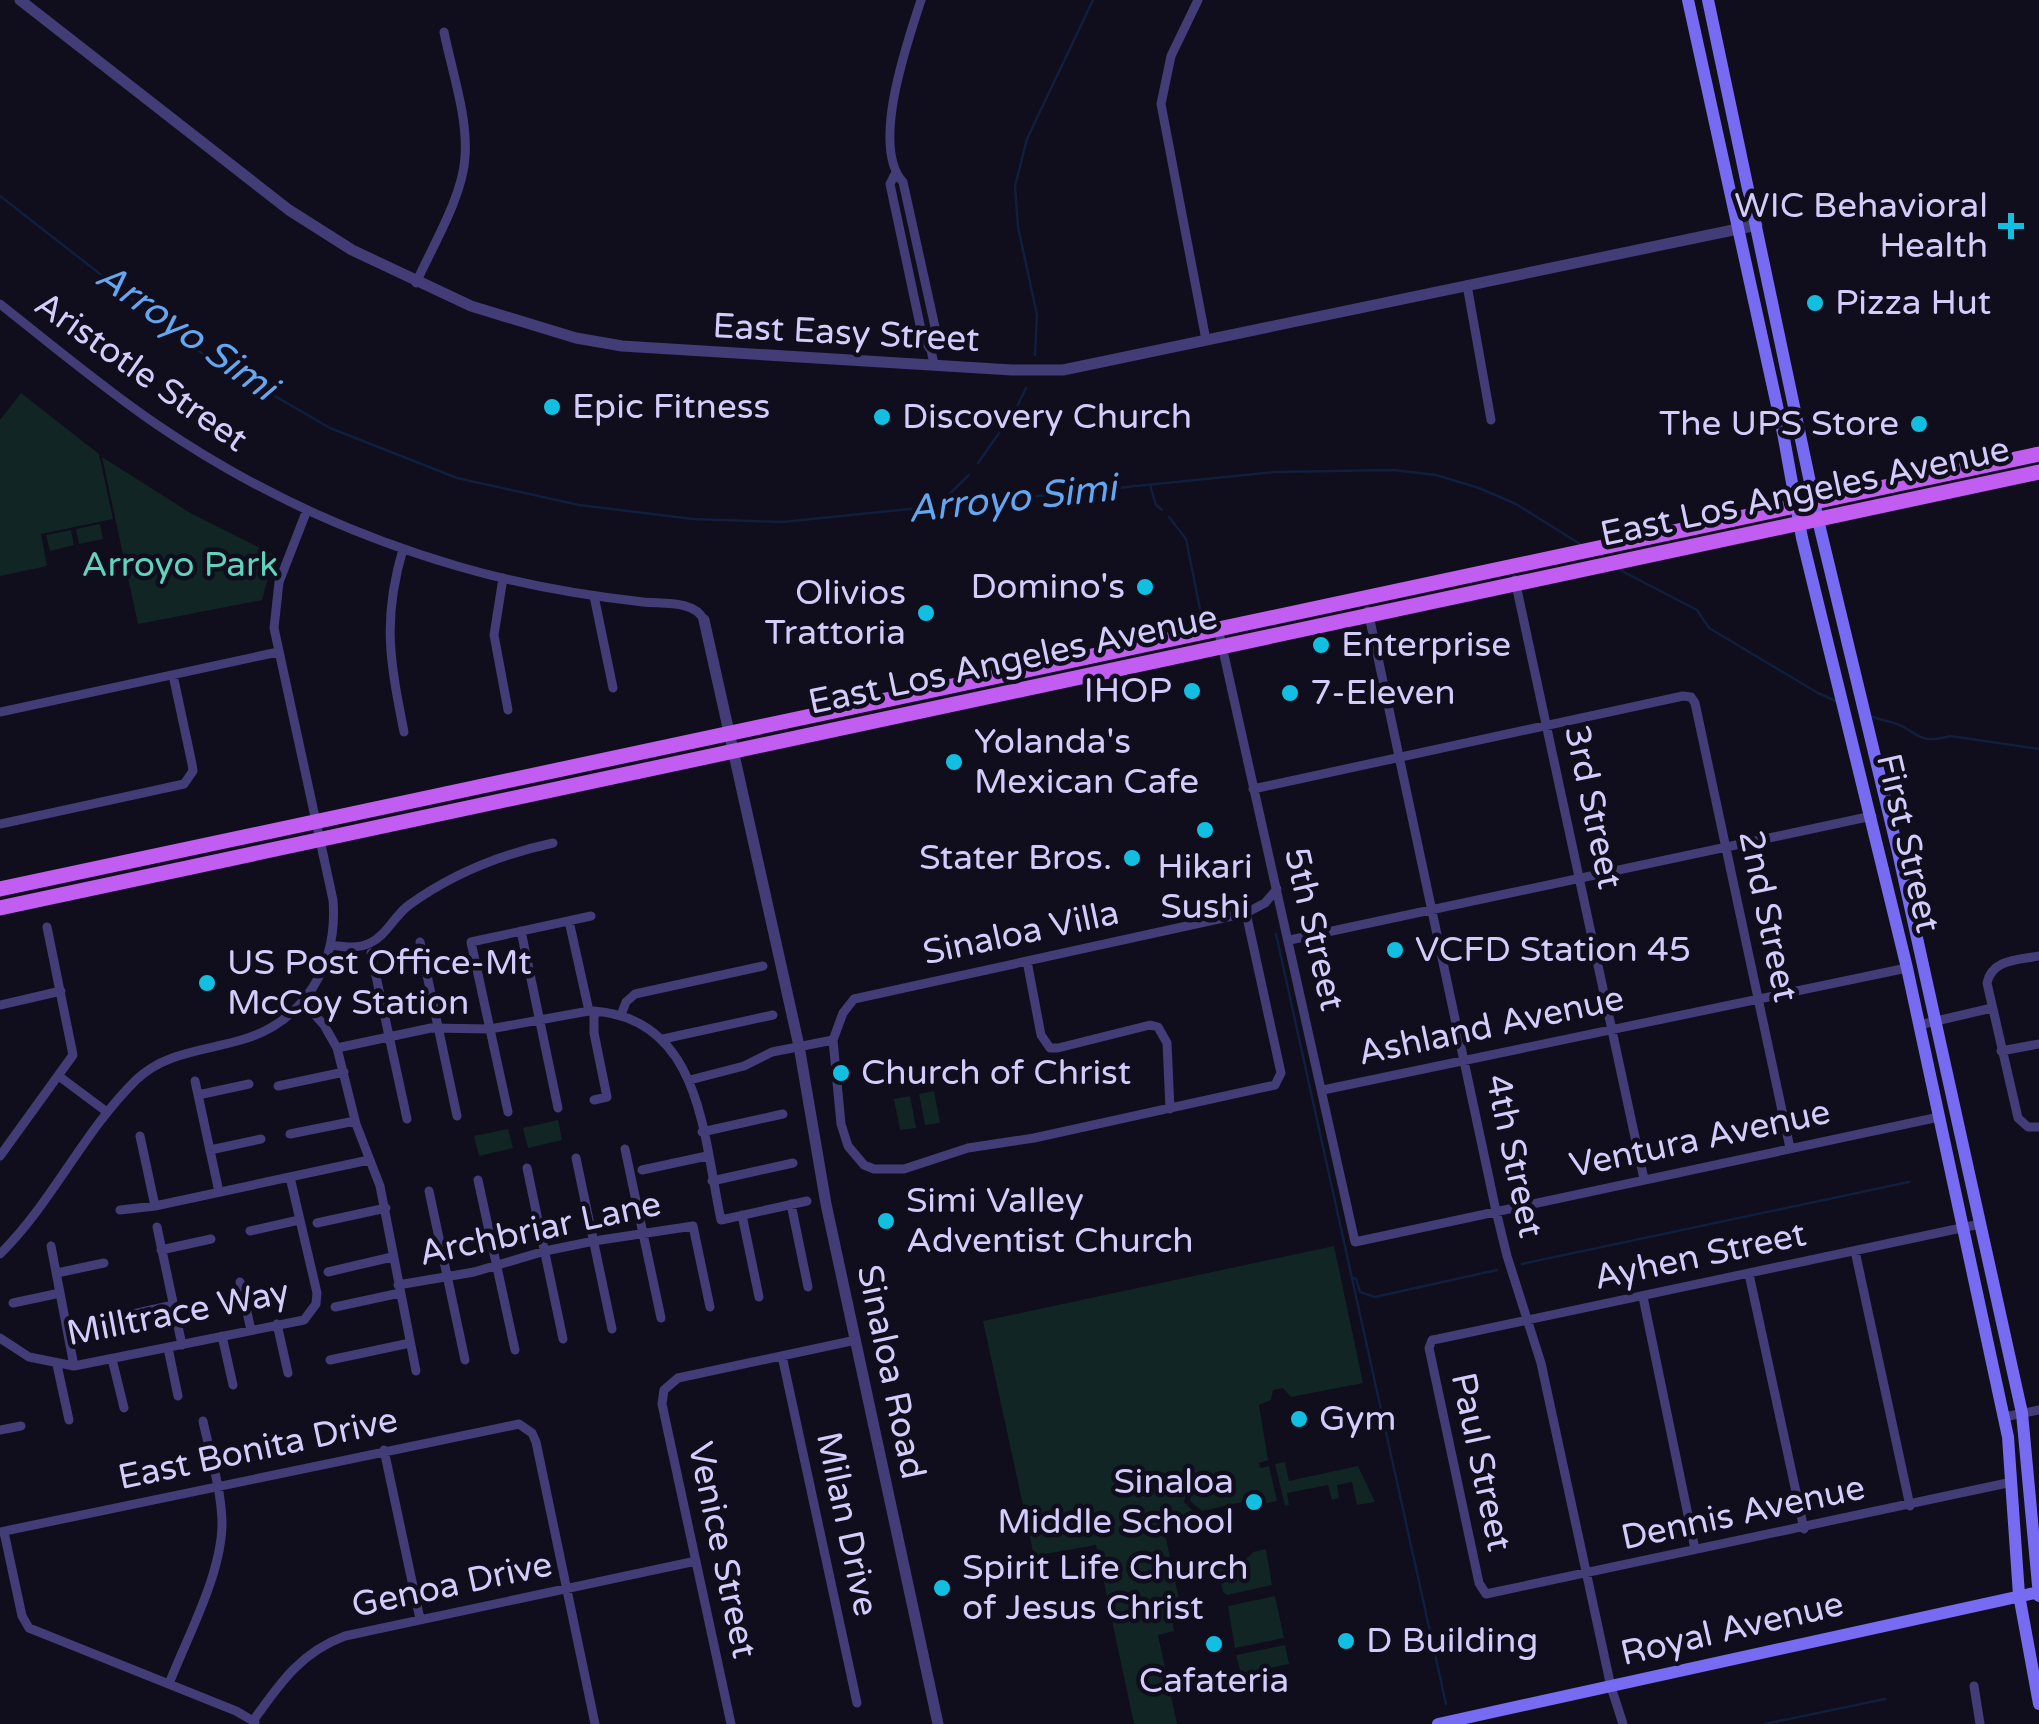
<svg xmlns="http://www.w3.org/2000/svg" width="2039" height="1724" viewBox="0 0 2039 1724" font-family="'Varela Round',sans-serif">
  <style>
    .green { fill: #112525 }
    .lines { fill: none; stroke-linecap: round; stroke-linejoin: round }
    .stream { stroke: #0f1f3d; stroke-width: 2.5 }
    .minor { stroke: #423c77; stroke-width: 9 }
    .tertiary { stroke: #423c77; stroke-width: 11 }
    .secondary { stroke: #776bf2; stroke-width: 12 }
    .primary { stroke: #c25df1; stroke-width: 15 }
    .poi-dot { fill: #13bfe0; stroke: #100d1c; stroke-width: 4 }
    .labels { text-anchor: middle; dominant-baseline: central; stroke-width: 9; stroke-linejoin: round; paint-order: stroke }
    .poi-label { font-size: 35px; fill: #d4ccfb; stroke: #100d1c; text-anchor: start }
    .street-label { font-size: 35px; fill: #d4ccfb; stroke: #100d1c }
    .park-label { font-size: 35px; fill: #60d3bd; stroke: #100d1c }
    .water-label { font-size: 38px; font-style: italic; fill: #63a7f2; stroke: #100d1c }
  </style>
  <rect width="100%" height="100%" fill="#100d1c"/>
  <path class="green" d="M21,393L99,454L113,519L41,534L47,566L0,576V420Z
    M102,457L192,514L274,555L262,600L138,624Z
    M100,524L103,539L79,544L76,529Z
    M71,530L74,545L50,551L46,535Z
    M934,1091L940,1123L925,1125L919,1094Z
    M910,1096L916,1128L900,1130L894,1099Z
    M558,1120L562,1140L528,1148L523,1128Z
    M508,1129L513,1148L479,1156L474,1136Z
    M1334,1246L1363,1383L1291,1397L1283,1388L1273,1390L1271,1400L1259,1405L1268,1460L1259,1463L1260,1468L1269,1466L1277,1501L1263,1504L1261,1498L1202,1511L1190,1501L1192,1486H1187L1184,1502L1194,1512L1192,1515L1163,1525L1180,1604L1169,1607L1174,1631L1158,1635L1177,1724H1134L1096,1545L1034,1556L983,1321Z
    M1285,1462L1289,1481L1358,1466L1375,1502L1357,1505L1352,1482L1337,1485L1339,1498L1332,1500L1328,1485L1287,1493L1289,1505L1285,1506L1275,1464Z
    M1266,1549L1272,1585L1227,1595L1223,1592L1216,1560C1229,1557 1245,1566 1253,1552Z
    M1275,1596L1284,1638L1235,1648L1228,1606Z
    M1285,1645L1289,1664L1241,1674L1236,1655Z"/>
  <g class="lines">
    <path class="stream" d="M0,196L204,355L330,428L457,478L579,505L693,519L782,522L1274,472L1393,470L1436,475L1479,488L1516,504L1580,544
      M1035,355L1037,315L1018,227L1015,186L1027,139L1093,0
      M978,463L1016,409L1026,388
      M1150,485L1156,505L1162,510
      M941,502L969,475
      M1169,517L1186,539L1202,619
      M1620,570L1697,610L1709,628L1818,693L1838,702
      M1873,717C1881,720 1889,721 1897,724C1920,733 1917,745 1950,736L2039,749
      M1276,934L1446,1704
      M1522,1264L1909,1182
      M1353,1278L1356,1279L1360,1292L1375,1297L1497,1270
      M1765,1724L1885,1699"/>
    <path class="minor" d="M921,0C908,41 870,146 903,182L937,336L931,350
      M1198,0L1171,56L1161,104L1206,340
      M895,174L890,184L923,339L931,350L934,364
      M416,283C432,247 463,196 465,157C468,117 452,72 444,32
      M1467,285L1491,420
      M0,304C52,345 102,387 156,424C248,487 351,535 457,566C518,584 580,595 643,602C663,604 694,600 704,620
      M403,549C382,620 390,661 404,732
      M503,578L494,635L508,710
      M1515,580L1644,1179
      M594,596L613,688
      M1368,611L1496,1211L1507,1256L1541,1363L1611,1687L1623,1724
      M1218,628L1355,1242L1939,1117
      M0,712L278,652
      M1253,789L1683,696L1691,697L1695,703L1790,1148
      M0,824L184,784L193,771L192,764L173,675
      M1246,913L1281,1073L1275,1085L1034,1138L968,1148L904,1169H874L864,1165L848,1146L841,1124L833,1040L843,1013L854,999L1246,913L1265,903L1277,889
      M521,931L558,1108
      M1290,940L1872,816
      M420,942L457,1116
      M331,945C345,947 357,949 370,943C387,935 394,916 409,905C452,874 502,854 553,843
      M371,953L407,1119
      M2039,956C2018,960 1992,959 1987,983L2018,1118L2028,1127H2039
      M1027,961L1041,1035L1050,1048H1058L1150,1025L1158,1027L1167,1043L1170,1109
      M303,1002L324,1025L337,1048L356,1124L380,1186L416,1371
      M0,1005L61,991
      M621,1015L626,1002L635,994L763,966
      M1919,1025L1992,1008
      M663,1039L773,1015
      M337,1048L431,1028L490,1029L589,1011L569,921
      M2001,1051L2039,1044
      M60,1077L107,1112
      M690,1080L744,1066L772,1052L833,1040
      M195,1081L219,1192
      M278,1086L344,1072
      M1323,1090L1907,968
      M198,1095L249,1084
      M594,1100L607,1097L594,1033V1011C702,1019 703,1137 721,1220L807,1201
      M508,1112L471,942L591,916
      M702,1132L783,1114
      M290,1134L355,1121
      M140,1136L155,1206
      M625,1149L661,1318
      M210,1150L261,1139
      M0,1156L73,1055L47,927
      M576,1158L612,1329
      M527,1168L563,1339
      M642,1170L707,1156
      M478,1180L515,1350
      M712,1181L793,1163
      M429,1191L465,1360
      M791,1204L808,1287
      M120,1210L155,1206L369,1160
      M742,1215L759,1297
      M317,1223L386,1208
      M1980,1224L1438,1339L1432,1340L1429,1348L1479,1583L1486,1594L2012,1482
      M157,1227L182,1345
      M250,1231L299,1220
      M51,1246L74,1366
      M161,1250L211,1239
      M1855,1251L1910,1506
      M0,1254C52,1203 83,1132 136,1080C165,1052 204,1051 241,1040C305,1022 338,964 333,900L274,628L279,582L307,510
      M328,1272L392,1257
      M57,1273L104,1263
      M1749,1274L1804,1529
      M240,1282L251,1330
      M398,1285L474,1272L545,1251L594,1241L693,1226L710,1307
      M1643,1297L1695,1549
      M13,1303L60,1293
      M335,1307L400,1293
      M124,1316L173,1305
      M277,1324L288,1373
      M222,1336L233,1385
      M0,1338L29,1357L74,1366L304,1320L316,1304L317,1293L290,1177
      M168,1348L178,1396
      M782,1356L857,1703
      M112,1359L124,1408
      M330,1360L410,1343
      M57,1365L69,1420
      M2004,1417L2039,1410
      M0,1430L21,1426
      M384,1450L420,1619
      M0,1532L519,1424L532,1433L536,1442L595,1724
      M4,1532L22,1616L29,1628L236,1711L255,1722
      M169,1684C187,1637 223,1572 222,1521C221,1488 210,1454 203,1421
      M1974,1686L1980,1724
      M253,1721C280,1683 301,1652 345,1636L696,1561
      M731,1724L662,1404L664,1390L678,1378L856,1340"/>
    <path class="tertiary" d="M20,0L289,210L352,250L471,306L576,338L622,346L1012,370H1063L1757,225
      M704,620L799,1046L826,1204L938,1724"/>
    <path class="secondary" d="M1688,0L1783,433L1802,538L1907,968L2008,1437L2019,1595L2039,1704
      M1708,0L1818,520L1898,852L2022,1413L2039,1596
      M1438,1724L2039,1592"/>
    <path class="primary" d="M0,889L2039,454
      M0,908L2039,472"/>
  </g>
  <g class="poi-dot">
    <path d="M2006 211h10v10h10v10h-10v10h-10v-10h-10v-10h10z"/>
    <circle cx="1815" cy="303" r="10"/>
    <circle cx="552" cy="407" r="10"/>
    <circle cx="882" cy="417" r="10"/>
    <circle cx="1919" cy="424" r="10"/>
    <circle cx="1145" cy="587" r="10"/>
    <circle cx="926" cy="613" r="10"/>
    <circle cx="1321" cy="645" r="10"/>
    <circle cx="1192" cy="691" r="10"/>
    <circle cx="1290" cy="693" r="10"/>
    <circle cx="954" cy="762" r="10"/>
    <circle cx="1205" cy="830" r="10"/>
    <circle cx="1132" cy="858" r="10"/>
    <circle cx="1395" cy="950" r="10"/>
    <circle cx="207" cy="983" r="10"/>
    <circle cx="841" cy="1073" r="10"/>
    <circle cx="886" cy="1221" r="10"/>
    <circle cx="1299" cy="1419" r="10"/>
    <circle cx="1254" cy="1502" r="10"/>
    <circle cx="942" cy="1588" r="10"/>
    <circle cx="1346" cy="1641" r="10"/>
    <circle cx="1214" cy="1644" r="10"/>
  </g>
  <g class="labels">
    <g class="poi-label">
      <text x="1988" y="206" text-anchor="end">WIC Behavioral<tspan x="1988" dy="40">Health</tspan></text>
      <text x="1835" y="303">Pizza Hut</text>
      <text x="572" y="407">Epic Fitness</text>
      <text x="902" y="417">Discovery Church</text>
      <text x="1899" y="424" text-anchor="end">The UPS Store</text>
      <text x="1125" y="587" text-anchor="end">Domino's</text>
      <text x="906" y="593" text-anchor="end">Olivios<tspan x="906" dy="40">Trattoria</tspan></text>
      <text x="1341" y="645">Enterprise</text>
      <text x="1172" y="691" text-anchor="end">IHOP</text>
      <text x="1310" y="693">7-Eleven</text>
      <text x="974" y="742">Yolanda's<tspan x="974" dy="40">Mexican Cafe</tspan></text>
      <text x="1112" y="858" text-anchor="end">Stater Bros.</text>
      <text x="1205" y="867" text-anchor="middle">Hikari<tspan x="1205" dy="40">Sushi</tspan></text>
      <text x="1415" y="950">VCFD Station 45</text>
      <text x="227" y="963">US Post Office-Mt<tspan x="227" dy="40">McCoy Station</tspan></text>
      <text x="861" y="1073">Church of Christ</text>
      <text x="906" y="1201">Simi Valley<tspan x="906" dy="40">Adventist Church</tspan></text>
      <text x="1319" y="1419">Gym</text>
      <text x="1234" y="1482" text-anchor="end">Sinaloa<tspan x="1234" dy="40">Middle School</tspan></text>
      <text x="962" y="1568">Spirit Life Church<tspan x="962" dy="40">of Jesus Christ</tspan></text>
      <text x="1366" y="1641">D Building</text>
      <text x="1214" y="1681" text-anchor="middle">Cafateria</text>
    </g>
    <g class="street-label">
      <text transform="translate(846 333) rotate(3)">East Easy Street</text>
      <text transform="translate(141 372) rotate(35)">Aristotle Street</text>
      <text transform="translate(1805 492) rotate(-12)">East Los Angeles Avenue</text>
      <text transform="translate(1013 660) rotate(-12)">East Los Angeles Avenue</text>
      <text transform="translate(1593 807) rotate(78)">3rd Street</text>
      <text transform="translate(1908 843) rotate(77)">First Street</text>
      <text transform="translate(1768 916) rotate(78)">2nd Street</text>
      <text transform="translate(1314 929) rotate(77)">5th Street</text>
      <text transform="translate(1021 933) rotate(-12)">Sinaloa Villa</text>
      <text transform="translate(1491 1026) rotate(-12)">Ashland Avenue</text>
      <text transform="translate(1700 1139) rotate(-12)">Ventura Avenue</text>
      <text transform="translate(1514 1156) rotate(78)">4th Street</text>
      <text transform="translate(540 1229) rotate(-12)">Archbriar Lane</text>
      <text transform="translate(1700 1256) rotate(-12)">Ayhen Street</text>
      <text transform="translate(178 1313) rotate(-11)">Milltrace Way</text>
      <text transform="translate(891 1372) rotate(78)">Sinaloa Road</text>
      <text transform="translate(258 1449) rotate(-12)">East Bonita Drive</text>
      <text transform="translate(1481 1462) rotate(78)">Paul Street</text>
      <text transform="translate(1743 1513) rotate(-12)">Dennis Avenue</text>
      <text transform="translate(847 1524) rotate(78)">Milan Drive</text>
      <text transform="translate(722 1550) rotate(78)">Venice Street</text>
      <text transform="translate(452 1585) rotate(-12)">Genoa Drive</text>
      <text transform="translate(1732 1629) rotate(-13)">Royal Avenue</text>
    </g>
    <g class="park-label">
      <text x="180" y="565">Arroyo Park</text>
    </g>
    <g class="water-label">
      <text transform="translate(186 332) rotate(35)">Arroyo Simi</text>
      <text transform="translate(1012 499) rotate(-6)">Arroyo Simi</text>
    </g>
  </g>
</svg>
